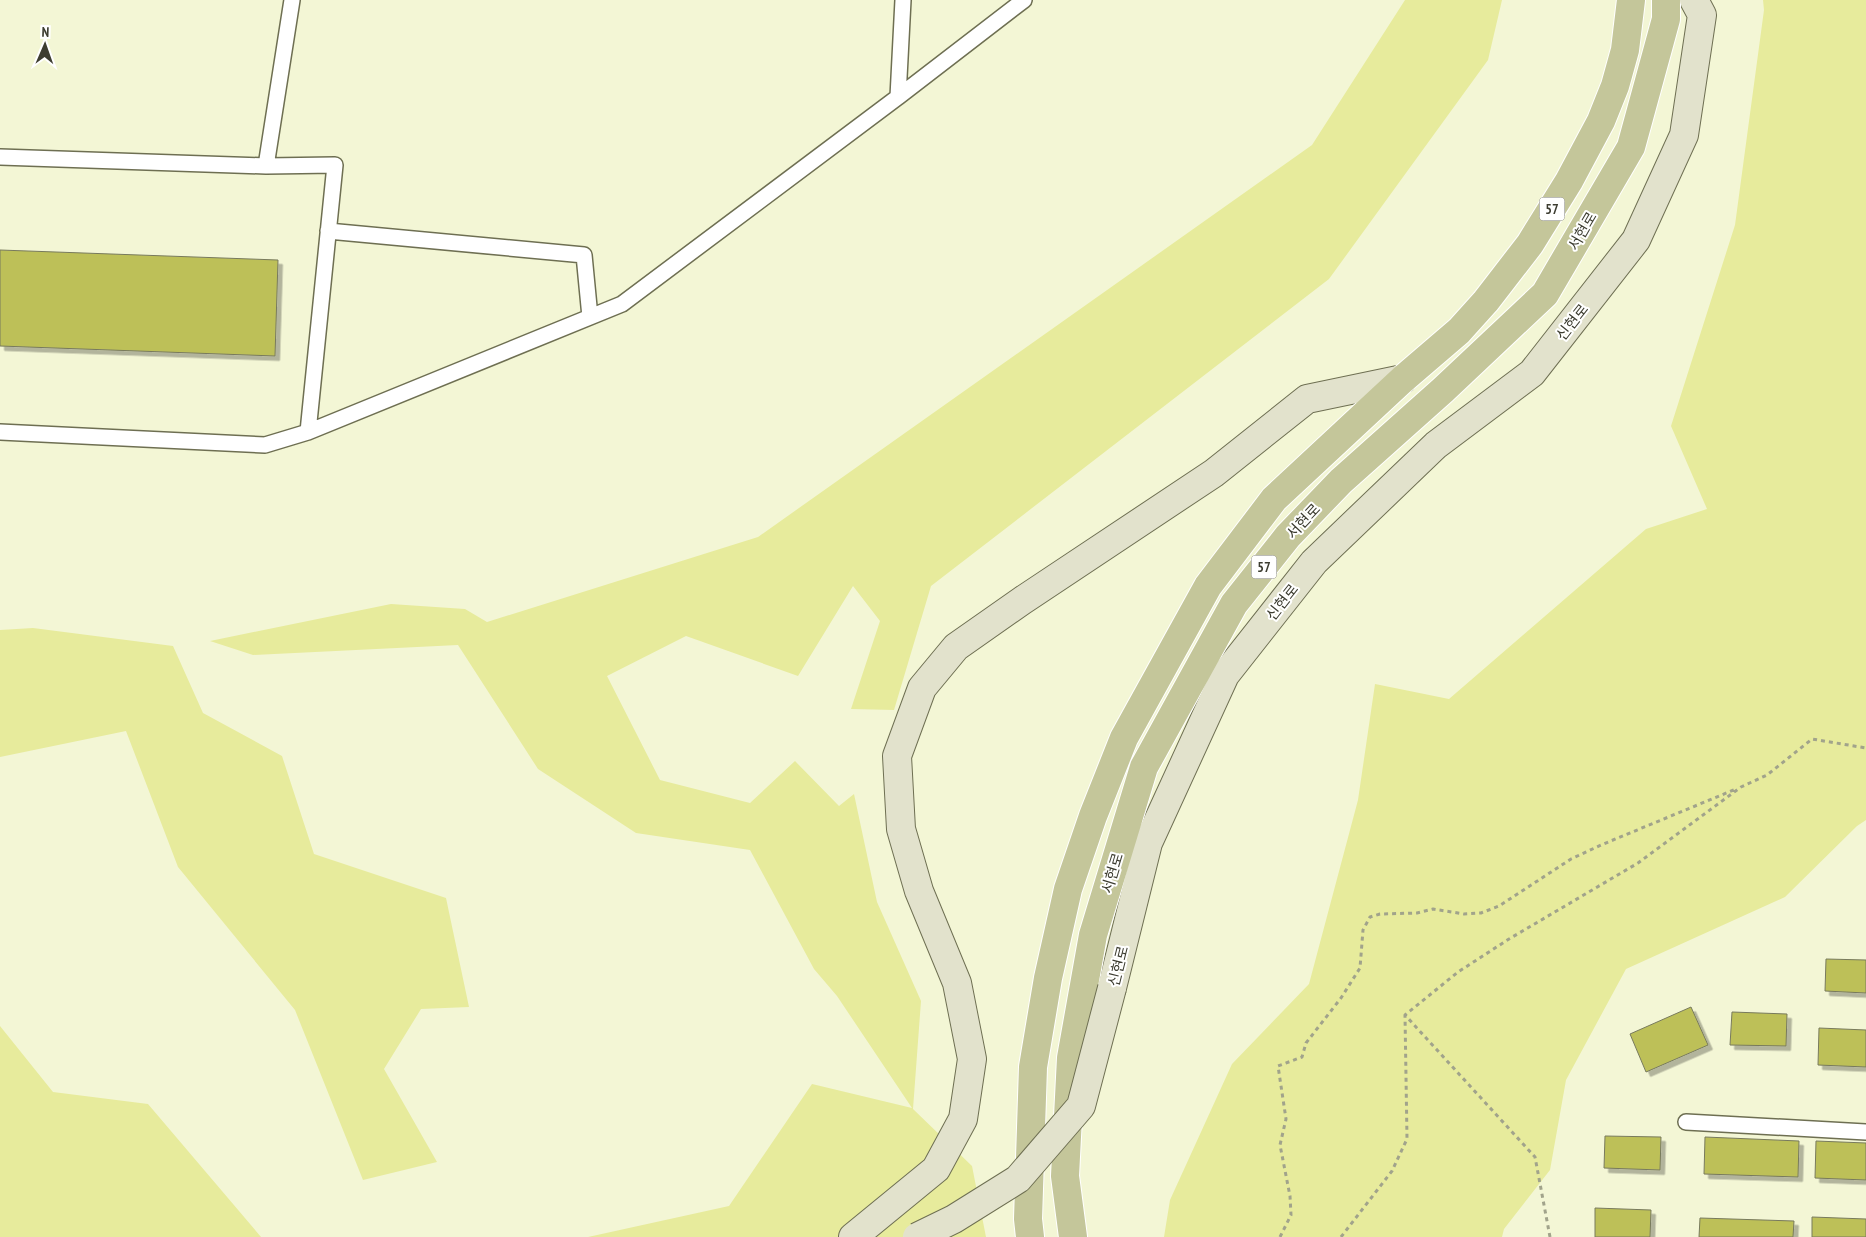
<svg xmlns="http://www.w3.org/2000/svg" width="1866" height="1237" viewBox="0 0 1866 1237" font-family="'PT Sans Narrow','Noto Sans KR',sans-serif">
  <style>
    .green { fill: #e7eb9c }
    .building { fill: #bdc059; stroke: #787a5d; filter: url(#shadow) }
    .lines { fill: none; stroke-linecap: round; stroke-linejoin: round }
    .lane-casing { stroke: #6e6f52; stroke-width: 18 }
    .secondary-casing { stroke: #6e6f52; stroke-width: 30 }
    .primary-casing { stroke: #fff; stroke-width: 30 }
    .path { stroke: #a1a38b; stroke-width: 3; stroke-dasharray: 4 4; stroke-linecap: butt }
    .lane { stroke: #fff; stroke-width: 15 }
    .secondary { stroke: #e2e2cc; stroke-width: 28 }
    .primary { stroke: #c4c69a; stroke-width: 28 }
    .secondary-bridge-casing { stroke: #6e6f52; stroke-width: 30; stroke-linecap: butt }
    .secondary-bridge { stroke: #e2e2cc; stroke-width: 28 }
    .labels { text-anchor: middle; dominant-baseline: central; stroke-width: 4; stroke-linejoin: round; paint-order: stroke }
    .shield { fill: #fff; stroke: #77776f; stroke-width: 1 }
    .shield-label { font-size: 14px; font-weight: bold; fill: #3d3d31 }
    .street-label { font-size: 15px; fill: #3d3d31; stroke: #fff }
  </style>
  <defs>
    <filter id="shadow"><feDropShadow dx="4.5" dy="4.5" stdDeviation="0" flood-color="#0004"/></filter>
  </defs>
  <rect width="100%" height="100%" fill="#f3f6d5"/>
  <path class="green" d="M1405,0H1502L1488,60L1329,279L931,586L894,710L851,709L880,621L853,586L798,676L686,636L607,676L660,780L750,803L795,761L839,806L854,794L877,902L921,1001L913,1109L972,1166L986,1237H588L729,1206L812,1084L912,1108L837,996L814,969L750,850L636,833L538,769L458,645L253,655L210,641L391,604L465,609L487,622L758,537L1312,145Z
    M1763,0H1866V820L1857,826L1785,897L1626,969L1566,1080L1550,1170L1504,1229L1502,1237H1164L1170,1200L1232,1064L1309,984L1358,800L1375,684L1449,699L1646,529L1707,509L1671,426L1735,225L1764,10Z
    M33,628L173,646L203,713L282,756L314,854L446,898L469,1007L421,1009L384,1069L437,1162L363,1180L295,1010L178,867L126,731L0,757V630Z
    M0,1026L53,1092L148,1104L261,1237H0Z"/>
  <path class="building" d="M0,250L278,260L275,356L0,346Z
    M1826,959L1866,960V993L1825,991Z
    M1691,1007L1708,1045L1646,1072L1630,1034Z
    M1732,1012L1787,1014L1786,1046L1730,1045Z
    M1819,1028L1866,1030V1067L1818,1065Z
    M1605,1136L1661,1137L1660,1170L1604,1168Z
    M1705,1137L1799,1141L1798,1177L1704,1174Z
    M1816,1141L1866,1143V1180L1815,1178Z
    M1595,1208L1651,1210L1650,1237H1595Z
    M1812,1217L1866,1219V1237H1812Z
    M1700,1218L1794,1221L1793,1237H1699Z"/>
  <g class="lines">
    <g class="lane-casing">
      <path id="lane" d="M898,97L1024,0
        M0,157L266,166L335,165L308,432
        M266,166L292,0
        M328,231L584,255L590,317
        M0,432L265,445L308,432L622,304L898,97L903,0
        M1686,1122L1866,1132"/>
    </g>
    <g class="secondary-casing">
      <path id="secondary" d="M1112,988L1148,843L1225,675L1314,562L1436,445L1532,373L1636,240L1684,135L1702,15L1694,0
        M853,1237L936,1169L963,1119L972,1059L957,983L919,891L901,829L897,756L922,688L956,647L1023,600L1214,473L1307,399L1403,379"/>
    </g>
    <g class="primary-casing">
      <path id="primary" d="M1030,1237L1028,1219L1033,1067L1048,978L1068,889L1093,816L1124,738L1208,586L1274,499L1403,379L1459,331L1486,301L1530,244L1569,181L1601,121L1615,86L1625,50L1631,0
        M1073,1237L1065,1176L1071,1058L1093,935L1144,767L1234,604L1288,536L1341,481L1443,390L1545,294L1631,147L1666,19V0"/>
    </g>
    <path class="path" d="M1280,1237L1291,1215L1290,1196L1280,1145L1286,1119L1278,1066L1302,1057L1306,1043L1341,998L1360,968L1363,930L1370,917L1380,914L1417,913L1433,909L1464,914L1481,913L1499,906L1571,859L1601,845L1736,789
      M1341,1237L1392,1171L1407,1139L1405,1015
      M1550,1237L1535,1157L1405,1015L1458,972L1509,939L1638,863L1741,787L1767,775L1812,739L1866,748"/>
    <use href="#lane" class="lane"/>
    <use href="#secondary" class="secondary"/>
    <use href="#primary" class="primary"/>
    <g class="secondary-bridge-casing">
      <path id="secondary-bridge" d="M917,1237L954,1219L1018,1179L1081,1106L1112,988"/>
    </g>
    <use href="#secondary-bridge" class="secondary-bridge"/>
  </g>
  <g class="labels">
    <g class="shield">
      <rect x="1539.5" y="197.5" width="25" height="23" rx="4"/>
      <rect x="1251.5" y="555.5" width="25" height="23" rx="4"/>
    </g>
    <g class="shield-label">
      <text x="1552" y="209">57</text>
      <text x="1264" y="567">57</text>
    </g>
    <g class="street-label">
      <text transform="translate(1582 231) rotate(-60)">서현로</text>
      <text transform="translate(1572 322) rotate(-52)">신현로</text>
      <text transform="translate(1303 521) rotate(-47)">서현로</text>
      <text transform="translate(1282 602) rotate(-52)">신현로</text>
      <text transform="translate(1112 873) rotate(-73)">서현로</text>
      <text transform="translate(1118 966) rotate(-76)">신현로</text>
    </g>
  </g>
  <g transform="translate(45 45) rotate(2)" stroke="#ffffff" stroke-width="4" paint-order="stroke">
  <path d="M0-4L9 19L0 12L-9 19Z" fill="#3d3d31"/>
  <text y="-8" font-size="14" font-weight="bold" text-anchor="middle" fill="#3d3d31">N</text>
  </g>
</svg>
